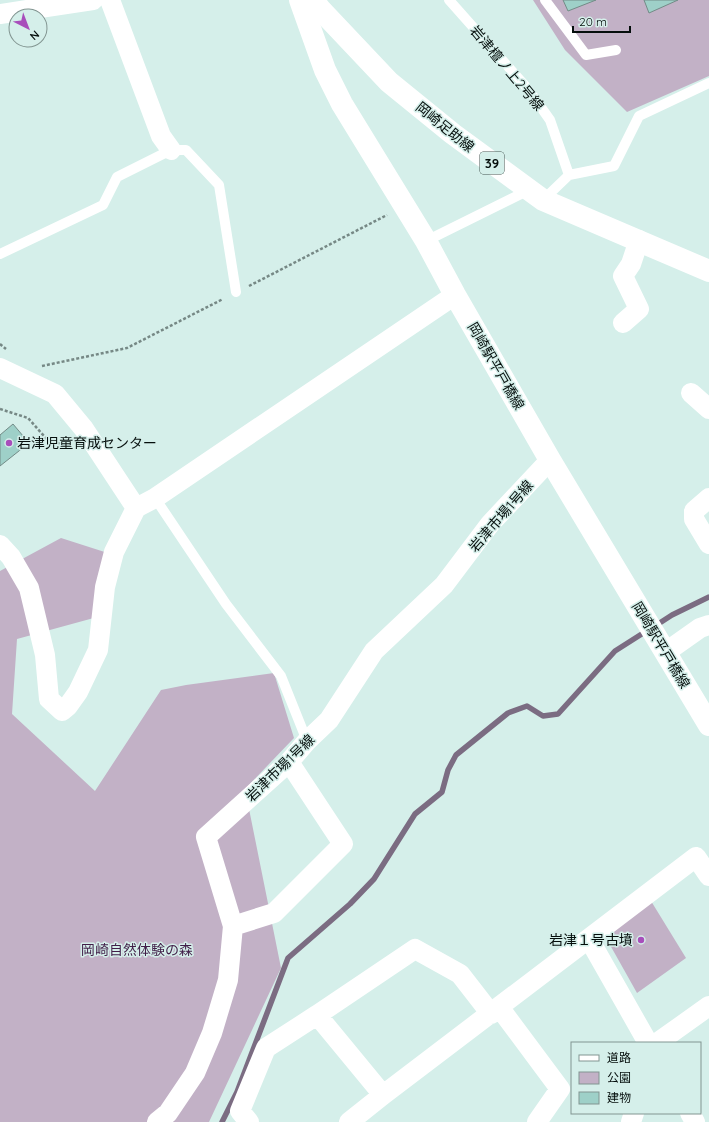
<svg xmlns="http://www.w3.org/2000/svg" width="709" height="1122" viewBox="0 0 709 1122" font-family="Quicksand,'Noto Sans JP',sans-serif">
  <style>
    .green { fill: #c2b1c6 }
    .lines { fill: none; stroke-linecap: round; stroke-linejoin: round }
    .stream { stroke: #7b6c82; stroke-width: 5.5 }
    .building { fill: #9ed0c8; stroke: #738b87 }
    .path { stroke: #768885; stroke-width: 2.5; stroke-dasharray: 3 2; stroke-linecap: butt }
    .lane { stroke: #fff; stroke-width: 10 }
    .street { stroke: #fff; stroke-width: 20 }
    .secondary { stroke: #fff; stroke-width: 22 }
    .primary { stroke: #fff; stroke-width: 22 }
    .poi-dot { fill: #a84ebb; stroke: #d5efea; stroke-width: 1.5 }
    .labels { text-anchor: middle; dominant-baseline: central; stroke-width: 3; stroke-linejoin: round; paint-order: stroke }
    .shield { fill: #d5efea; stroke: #43524f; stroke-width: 1 }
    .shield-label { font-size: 13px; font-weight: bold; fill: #050e0c }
    .street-label { font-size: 14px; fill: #050e0c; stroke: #d5efea }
    .poi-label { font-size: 14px; fill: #050e0c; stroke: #d5efea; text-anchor: start }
    .park-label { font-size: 14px; fill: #411e48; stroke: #d5efea }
  </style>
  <rect width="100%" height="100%" fill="#d5efea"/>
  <path class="green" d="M533,0H709V76L627,112L565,50Z
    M61,538L114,555L101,616L17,639L12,714L95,791L161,690L186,685L274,673L294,738L245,789L281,968L209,1122H0V571Z
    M651,901L686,958L637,993L605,936Z"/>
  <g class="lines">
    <path class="stream" d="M655,626L672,615L709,597
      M222,1122L237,1092L288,958L350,904L374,879L415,814L442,792L448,770L456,755L508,713L527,706L543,716L558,714L615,651L648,630"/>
  </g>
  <path class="building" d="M563,0H596L568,11Z
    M644,0H678L649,13Z
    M13,424L29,443L0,466V435Z"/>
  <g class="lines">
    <path class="path" d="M249,286L387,215
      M0,344L6,349
      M42,366L127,348L223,299
      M0,409L28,418L51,444L67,442L69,441"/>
    <path class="lane" d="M449,0L528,89L550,120L569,175L543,200
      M545,0L586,55L616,50
      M569,175L614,166L639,116L709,83
      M426,241L529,190
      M0,254L103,205L117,177L171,150H186L219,185L236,292
      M155,498L226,604L281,676L307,741"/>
    <path class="street" d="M110,0L161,136L171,150
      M0,14L93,0
      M623,323L639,309L623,276L631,264L639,240
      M0,368L55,394L84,429L136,508
      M691,393L709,409
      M709,498L694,511V519L709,544
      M0,545L11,557L29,588L45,655L49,699L62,711L68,706L78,692L98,650L105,587L114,552L136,508L155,498L455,295
      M666,652L700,628L709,625
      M233,926L274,913L343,844L289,762
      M589,939L648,1043
      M499,1007L560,1089L537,1122
      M317,1015L415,949L460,974L491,1014
      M657,1043L709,1006
      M690,1113L695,1122
      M157,1122L168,1113L195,1073L212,1033L228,980L233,926L206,837L289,762L307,741L329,720L374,651L444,585L490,524L550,460
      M249,1122L240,1111L266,1048L317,1015L383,1095
      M349,1122L383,1095L696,857L709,876
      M631,1122L634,1113"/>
    <path class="secondary" d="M300,0L325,70L342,104L426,241L455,295L550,460L709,725"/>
    <path class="primary" d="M313,0L320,9L389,82L453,134L543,200L709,271"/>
  </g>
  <g class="poi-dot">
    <circle cx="9" cy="443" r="4"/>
    <circle cx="641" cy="940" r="4"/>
  </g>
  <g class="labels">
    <rect class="shield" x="480" y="152" width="24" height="22" rx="3"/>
    <g class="shield-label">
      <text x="492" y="163">39</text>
    </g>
    <g class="street-label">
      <text transform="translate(507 68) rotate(50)">岩津檀ノ上2号線</text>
      <text transform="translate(445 127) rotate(39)">岡崎足助線</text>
      <text transform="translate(496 366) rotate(60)">岡崎駅平戸橋線</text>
      <text transform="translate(501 516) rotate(-49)">岩津市場1号線</text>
      <text transform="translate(661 645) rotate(59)">岡崎駅平戸橋線</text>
      <text transform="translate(280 768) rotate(-44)">岩津市場1号線</text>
    </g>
    <g class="poi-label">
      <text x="17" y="443">岩津児童育成センター</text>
      <text x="633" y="940" text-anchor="end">岩津１号古墳</text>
    </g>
    <g class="park-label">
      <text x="137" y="950">岡崎自然体験の森</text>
    </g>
  </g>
  <rect x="571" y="1042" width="130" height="72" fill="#d5efea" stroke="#829591"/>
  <rect x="579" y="1055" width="20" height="6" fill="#ffffff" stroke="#829591"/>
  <text x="607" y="1062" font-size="12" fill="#050e0c">道路</text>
  <rect x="579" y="1072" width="20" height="12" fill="#c2b1c6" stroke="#829591"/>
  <text x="607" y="1082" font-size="12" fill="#050e0c">公園</text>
  <rect x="579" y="1092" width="20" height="12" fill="#9ed0c8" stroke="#829591"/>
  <text x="607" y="1102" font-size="12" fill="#050e0c">建物</text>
  <g transform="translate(28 28) rotate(138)"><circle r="19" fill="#d5efea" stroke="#829591"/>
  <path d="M0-3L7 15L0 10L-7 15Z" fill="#a84ebb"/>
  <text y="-6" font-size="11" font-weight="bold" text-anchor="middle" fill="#050e0c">N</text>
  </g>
  <path d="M573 26v6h57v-6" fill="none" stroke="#050e0c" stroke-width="2"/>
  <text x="579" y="26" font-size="12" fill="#050e0c" stroke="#d5efea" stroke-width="3" paint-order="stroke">20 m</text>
</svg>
